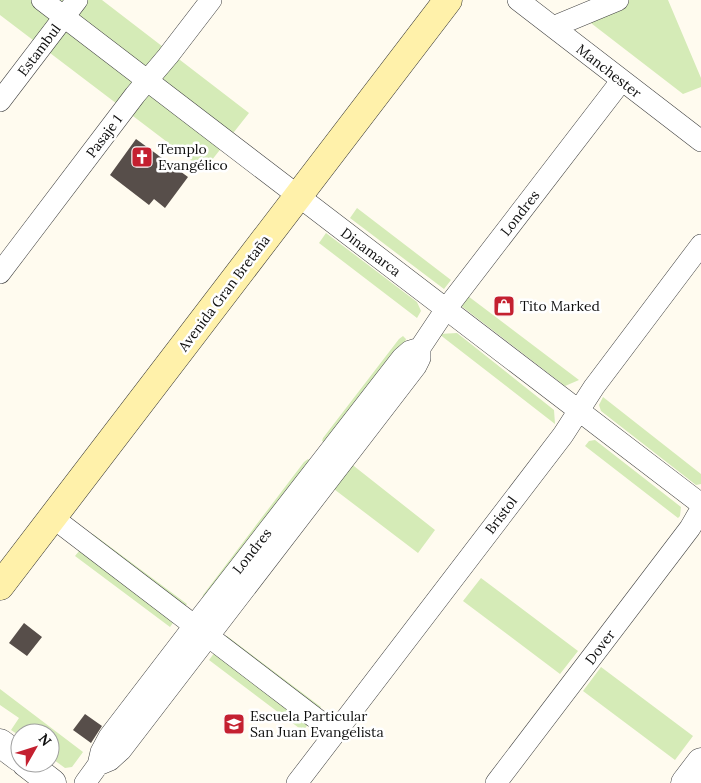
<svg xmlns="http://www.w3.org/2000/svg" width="701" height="783" viewBox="0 0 701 783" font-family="Lora,serif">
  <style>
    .green { fill: #d5ebb7 }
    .building { fill: #574e4a }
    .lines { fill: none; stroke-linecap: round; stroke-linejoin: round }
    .minor-casing { stroke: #414141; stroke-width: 22 }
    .tertiary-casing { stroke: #414141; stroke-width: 29 }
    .secondary-casing { stroke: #303030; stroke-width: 29 }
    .minor { stroke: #fff; stroke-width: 21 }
    .tertiary { stroke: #fff; stroke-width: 28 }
    .secondary { stroke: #fff1aa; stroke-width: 28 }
    .labels { text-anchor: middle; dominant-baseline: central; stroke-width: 5; stroke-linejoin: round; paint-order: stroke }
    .street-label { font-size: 14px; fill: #0e0e0e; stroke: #fff }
    .poi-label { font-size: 14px; fill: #0e0e0e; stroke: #fff; text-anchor: start }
  </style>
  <rect width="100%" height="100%" fill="#fffbef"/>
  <path class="green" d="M0,0H102L249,113L204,170L0,15Z
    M596,0H668L701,78V87L683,94L574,10Z
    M357,208L451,280L444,289L350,218Z
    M326,233L417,302L421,311L417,318L319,243Z
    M460,290L579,380L565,386L460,305Z
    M457,333L554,410L555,424L439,334Z
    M403,336L406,339L405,343L326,443L322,441L323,438L399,339Z
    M603,397L701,474V484L696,485L601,411L599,405Z
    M595,440L681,507L680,516L678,518L585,446L589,441Z
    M308,459L312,462L202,600L203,595L304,462Z
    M345,459L435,530L418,553L326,483Z
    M93,534L187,604L170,627L75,556Z
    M481,578L578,651L560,674L463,601Z
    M227,636L321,707L303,731L209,660Z
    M601,667L693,736L675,760L583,691Z
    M0,689L83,752L72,767L65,768L50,757V733H20V736L11,730L19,718L0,705Z"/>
  <path class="building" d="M136,139L188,177L165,208L154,199L149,205L110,175Z
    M24,623L42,637L27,656L9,643Z
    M85,714L102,726L91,743L73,730Z"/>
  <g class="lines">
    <g class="minor-casing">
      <path id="minor" d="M42,0L701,504
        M518,0L701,141
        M553,27L618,0
        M0,101L77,0
        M0,273L135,95L168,56L211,0
        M52,517L335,733
        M98,765L110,760L121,750L416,366L420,358V348L446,309L622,80
        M85,783L98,765L101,752L109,737L194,626L402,358L410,351L420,348
        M297,783L563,435L594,387L701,245
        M496,783L690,528L701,509"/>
    </g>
    <g class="tertiary-casing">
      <path id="tertiary" d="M0,743L20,758
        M26,763L52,783
        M685,783L701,762"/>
    </g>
    <g class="secondary-casing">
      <path id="secondary" d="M0,586L448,0"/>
    </g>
    <use href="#minor" class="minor"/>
    <use href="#tertiary" class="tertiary"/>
    <use href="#secondary" class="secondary"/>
  </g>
  <defs>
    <g id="church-square" transform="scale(1.125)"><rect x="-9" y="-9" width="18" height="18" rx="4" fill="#c42030" stroke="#fff"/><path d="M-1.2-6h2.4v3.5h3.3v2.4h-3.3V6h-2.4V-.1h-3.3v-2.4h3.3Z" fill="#fff"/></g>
    <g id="shop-square" transform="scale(1.125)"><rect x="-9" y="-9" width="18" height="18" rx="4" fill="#c42030" stroke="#fff"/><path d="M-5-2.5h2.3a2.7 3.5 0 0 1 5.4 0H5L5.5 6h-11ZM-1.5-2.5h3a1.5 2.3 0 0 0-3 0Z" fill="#fff"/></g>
    <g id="school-square" transform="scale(1.125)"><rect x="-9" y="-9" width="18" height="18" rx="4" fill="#c42030" stroke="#fff"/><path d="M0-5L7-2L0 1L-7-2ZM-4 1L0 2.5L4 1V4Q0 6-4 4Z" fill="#fff"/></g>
  </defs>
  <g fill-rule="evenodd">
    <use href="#church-square" x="142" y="157"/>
    <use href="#shop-square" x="504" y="306"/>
    <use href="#school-square" x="234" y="724"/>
  </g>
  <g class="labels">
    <g class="street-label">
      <text transform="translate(39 50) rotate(-53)">Estambul</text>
      <text transform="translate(609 71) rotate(38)">Manchester</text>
      <text transform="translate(104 136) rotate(-53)">Pasaje 1</text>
      <text transform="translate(520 213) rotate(-52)">Londres</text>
      <text transform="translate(371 252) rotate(37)">Dinamarca</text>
      <text transform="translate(224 293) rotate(-53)">Avenida Gran Bretaña</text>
      <text transform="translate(501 515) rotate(-53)">Bristol</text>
      <text transform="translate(252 551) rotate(-52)">Londres</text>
      <text transform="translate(600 647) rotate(-53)">Dover</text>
    </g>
    <g class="poi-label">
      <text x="158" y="149">Templo<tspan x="158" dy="16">Evangélico</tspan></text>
      <text x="520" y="306">Tito Marked</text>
      <text x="250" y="716">Escuela Particular<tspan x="250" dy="16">San Juan Evangelista</tspan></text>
    </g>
  </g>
  <g transform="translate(35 748) rotate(51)"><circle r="24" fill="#ffffff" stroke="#9f9f9f"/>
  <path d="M0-4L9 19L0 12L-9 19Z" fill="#c42030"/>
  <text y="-8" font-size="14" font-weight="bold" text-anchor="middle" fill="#0e0e0e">N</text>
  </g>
</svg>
